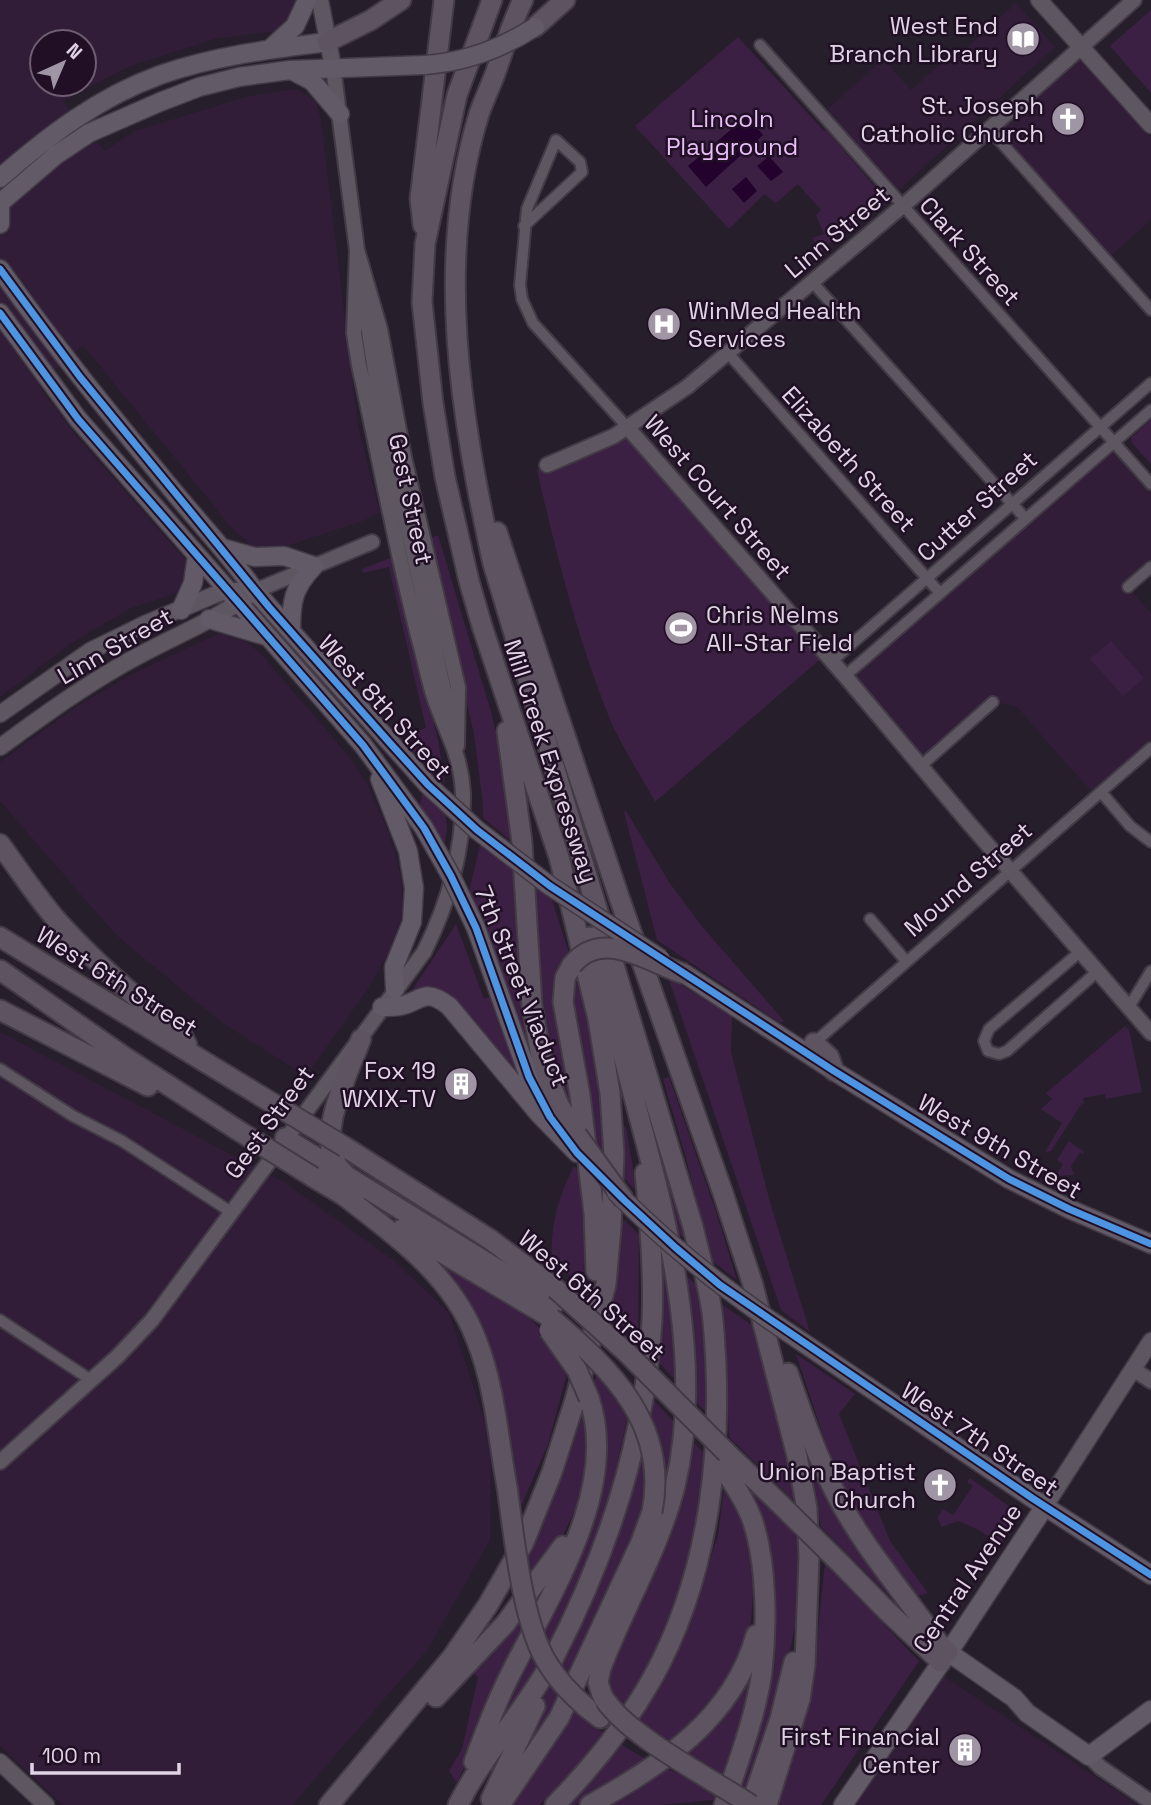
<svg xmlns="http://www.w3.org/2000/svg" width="1151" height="1805" viewBox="0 0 1151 1805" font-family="'Space Grotesk',sans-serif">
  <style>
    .built { fill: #311d38; fill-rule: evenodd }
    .green { fill: #3b2043 }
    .water { fill: #23032d }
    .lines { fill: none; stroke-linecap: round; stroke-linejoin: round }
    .minor-casing { stroke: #423a45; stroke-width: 14 }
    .tertiary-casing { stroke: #423a45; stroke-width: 18 }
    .secondary-casing { stroke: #423a45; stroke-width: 19 }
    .primary-casing { stroke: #423a45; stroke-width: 21 }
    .motorway-casing { stroke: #423a45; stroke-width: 23 }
    .minor { stroke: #5e5661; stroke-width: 10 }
    .tertiary { stroke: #5e5661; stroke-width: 14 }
    .secondary { stroke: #5e5661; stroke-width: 16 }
    .primary { stroke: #635a67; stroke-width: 18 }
    .motorway { stroke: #5e5461; stroke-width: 19 }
    .primary-bridge-casing { stroke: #423a45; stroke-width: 21; stroke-linecap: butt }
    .motorway-bridge-casing { stroke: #423a45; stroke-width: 23; stroke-linecap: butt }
    .primary-bridge { stroke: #635a67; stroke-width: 18 }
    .motorway-bridge { stroke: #5e5461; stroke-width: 19 }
    .cycleway-casing { stroke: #210f26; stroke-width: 11 }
    .cycleway { stroke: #4d94e3; stroke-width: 7 }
    .labels { text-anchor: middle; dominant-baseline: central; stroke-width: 5; stroke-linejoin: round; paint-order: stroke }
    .poi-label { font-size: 24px; fill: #e1d5e5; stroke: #210f26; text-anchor: end }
    .park-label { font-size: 24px; fill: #e9bef7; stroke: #210f26 }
    .street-label { font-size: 24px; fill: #e1d5e5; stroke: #210f26 }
  </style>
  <rect width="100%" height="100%" fill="#271e2b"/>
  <path class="built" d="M0,0H299L301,7L282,30L214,39L130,66L62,101L105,151L135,131L249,96L296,89L316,101L321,121L358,426L380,513L360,522L280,548L252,546L232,528L83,345L38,385L76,436L188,563L183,591L131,608L70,644L0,697ZM42,42H84V84H42Z
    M1016,3L1055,47L897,192L830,117L829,108L883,59L911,90L960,47L963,51Z
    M1082,59L1151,137V220L1108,258L996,134Z
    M1113,442L1151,484V567L1128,587L1151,613V748L1096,797L1016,706L993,702L922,765L845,676Z
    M220,633L248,643L261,654L346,753L368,785L388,831L401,875L403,913L391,949L369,987L306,1076L221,1022L116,935L0,801V762L77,706L134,673Z
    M0,1032L285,1183L392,1259L449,1313L491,1440L490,1540L428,1649L292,1805H63L0,1746Z
    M937,1672L1138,1805H849Z"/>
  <path class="green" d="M1151,10V93L1110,46Z
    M738,37L824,131L826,130L882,195L880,200L820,252L812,238L824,234L816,215L821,210L798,184L776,203L764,194L729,229L635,126Z
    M1151,420V464L1132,443L1131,438Z
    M628,428L826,654L655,802C640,774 621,746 609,717C577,637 556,553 537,470Z
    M438,535L491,712L503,762L514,843L483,818V805L474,734L428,539Z
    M393,557L438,740L445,784L411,749L417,731L426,728L389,567L363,573L362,569Z
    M1111,641L1144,678L1123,696L1090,659Z
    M423,789L445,809L447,829L444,844L420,806Z
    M626,811L669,882L700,924L784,1021L779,1022L657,940L624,812Z
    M481,841L516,868L544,1096L469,892Z
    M531,881L550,894L569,953L554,975L552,993L555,1016L566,1051L577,1119L567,1107L542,1035Z
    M456,924L484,999L493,995L525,1085L471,1023L415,993L413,989Z
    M574,970L590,1027L597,1070L603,1155L593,1142L568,991Z
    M668,977L732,1016L731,1052L771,1206L810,1332L781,1310Z
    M1125,1026L1129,1030L1142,1092L1106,1099L1105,1094L1083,1098L1084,1104L1082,1103L1051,1151L1045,1152L1062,1123L1041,1109L1052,1099L1046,1093Z
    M639,1064L691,1244L670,1226L646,1112Z
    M669,1077L717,1215L737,1280L711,1260L686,1158L663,1079Z
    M623,1126L626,1127L637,1192L622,1176Z
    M1069,1141L1084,1152L1083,1154L1080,1152L1071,1166L1074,1175L1056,1176L1063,1164L1057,1160Z
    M574,1166L587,1181L583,1287L552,1258C550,1226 559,1195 574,1166Z
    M622,1218L639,1235L638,1341L608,1310Z
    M663,1258L669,1289L679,1384L656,1359L658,1259Z
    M440,1264L528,1317L548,1336L569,1366L548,1444L519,1511L451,1278Z
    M679,1270L698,1286L706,1358L707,1413L692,1398Z
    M720,1303L753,1326L783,1431L796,1503L729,1437L725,1338Z
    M796,1354L855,1394L839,1414L890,1541L928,1593L916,1596L860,1518L833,1465Z
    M598,1370L629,1411L610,1495L587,1562L548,1646L540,1628L586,1526L593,1384Z
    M650,1396L677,1425L665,1489L659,1498L647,1415Z
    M585,1409C586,1425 590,1443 588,1459C581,1509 560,1545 531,1584L525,1550L546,1511Z
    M688,1437L707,1456C693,1555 674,1625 622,1710L613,1700L605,1676Z
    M642,1443L646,1469L642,1514L568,1679L559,1666Z
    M812,1458L915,1622L821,1527L810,1459Z
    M970,1478L1017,1512V1518L1001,1544L977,1529L958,1521L941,1527L938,1517L943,1509L953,1515L973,1486L967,1482Z
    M725,1481L747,1528L754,1581L751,1620L745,1647L729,1678L704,1715L671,1742L638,1721L664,1678L700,1593L718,1535Z
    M750,1483L802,1539L797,1617L778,1706L745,1791L740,1788C759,1711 788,1607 765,1529C761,1514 752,1499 746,1485Z
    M825,1563L919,1661L821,1805H773L792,1752L814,1668Z
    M518,1618L523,1634L457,1783L449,1771L462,1749L478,1677L469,1668Z
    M529,1649L538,1668L497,1733L504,1696Z
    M756,1661L741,1729L722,1776L682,1750Z
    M550,1685L560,1697L517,1766L512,1763Z
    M573,1710L606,1735L573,1774L539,1805H504L531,1777Z
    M622,1745L647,1760L575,1805H570Z
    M666,1768L716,1792L713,1800L659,1805H603Z"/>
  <path class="water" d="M747,116L763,135L706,187L688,166Z
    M769,156L783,172L771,181L757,166Z
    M746,177L757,191L744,203L732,189Z"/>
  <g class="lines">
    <g class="minor-casing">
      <path id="minor" d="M760,45L1151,484
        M990,130L1151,310
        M524,226L582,172L580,162L556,140L527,209L520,285L522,299L533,323L628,428
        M813,283L1025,518
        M728,353L939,592
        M1128,587L1151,567
        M832,661L1151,383
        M845,676L1151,410
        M922,765L993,702
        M1101,792L1130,826L1151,842
        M870,919L906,961
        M1081,951L989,1029L984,1041L988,1051L999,1054L1007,1051L1098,971
        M1129,1007L1151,971
        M814,1043L1151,748
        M0,1069L73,1116L122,1141L231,1212
        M0,1320L91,1380"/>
    </g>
    <g class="tertiary-casing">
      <path id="tertiary" d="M333,67L357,250L380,329L404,457L458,687L457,746
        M363,293L380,404L451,722
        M628,428L845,676L967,821L1151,1033
        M547,465L614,436L687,387L912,198L1134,0
        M255,591L372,542
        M1133,1369L1151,1381
        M0,1462L118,1356L152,1320L424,952C449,902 464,850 463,793C461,754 446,733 434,697C429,682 426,666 422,651C397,557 380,460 359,365L354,333L357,250
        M1089,1756L1100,1767L1151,1802"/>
    </g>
    <g class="secondary-casing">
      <path id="secondary" d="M320,0L333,67
        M1039,0L1151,125
        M0,714L90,651L145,624L214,595L226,591H239
        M0,747C39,719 78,690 120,666C164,640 214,622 255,591
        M1045,1506L1151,1341
        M0,1762L46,1805"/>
    </g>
    <g class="primary-casing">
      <path id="primary" d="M270,49L295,26L307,0
        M293,71L312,81L340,114
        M0,178C48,136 99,97 160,75C214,56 271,49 327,42
        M0,224V203L56,155L89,133L160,102L199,87L239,77L290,70L425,65
        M0,269C54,346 114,419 174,492C201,525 231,556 255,591L428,785
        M0,313L78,419L363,745L424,828
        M222,548L255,557L284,556L314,566C293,588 291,601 291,632
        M181,610L193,583L197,555
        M209,619L266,636
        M380,779L408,851L414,888L412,922L394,967L395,989
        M476,928L529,1077L546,1111
        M685,974L834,1071L1009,1179L1069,1209L1151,1244
        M382,1007C387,1007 394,1007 400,1006C422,1001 424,987 449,1006L539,1114L577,1153
        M789,1333L1032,1498L1151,1575
        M948,1652L1014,1698L1027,1713L1089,1756L1151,1710
        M843,1805L956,1641L1045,1506"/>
    </g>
    <g class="motorway-casing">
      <path id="motorway" d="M523,0C511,24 504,49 495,74C490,87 484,100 479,114C434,261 461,417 493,564L693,1227C700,1257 710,1289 713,1321C724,1441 712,1571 652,1679C626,1725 592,1767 555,1805
        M535,27L565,0
        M327,42L371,20L401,0
        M423,225L420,199L444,0
        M497,532L619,897L723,1193L753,1285L797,1456L807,1509L809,1557L805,1665L800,1699L767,1805
        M507,731L522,842L532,1006L542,1062L558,1103L577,1135
        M0,844C20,871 39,901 62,926C99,966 139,1001 182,1035L187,1045
        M0,937L259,1095
        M589,937L599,964C614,1017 627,1071 641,1124C671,1237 703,1369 675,1486C659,1549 624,1607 601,1668L598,1682L602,1695
        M572,965L565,978L563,1002L580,1095L594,1213L596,1271
        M0,970L126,1058L236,1129
        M0,1010L148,1086
        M814,1043L829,1057L834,1071
        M285,1138L554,1304
        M345,1147L491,1240L556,1289
        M344,1173C310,1145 349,1072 361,1039
        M313,1177L355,1202
        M343,1195C395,1235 452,1275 476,1339C495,1386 498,1438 507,1487
        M402,1229L548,1316
        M788,1373C802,1413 816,1454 835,1492C862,1546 904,1593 938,1642L948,1652
        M727,1453L778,1502
        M840,1563L887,1611L941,1662
        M436,1697L505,1624L563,1546
        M587,1708L600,1718
        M474,1762C485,1732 496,1702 511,1673C550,1595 620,1489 589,1398
        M491,1799L535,1706
        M329,1805L453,1656L488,1605L524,1542L552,1472L575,1400L606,1284L611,1228L614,1154L610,1093L598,1019L559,857L482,626L469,581L445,477L433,403L422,302L425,244L457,95L492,0
        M458,1805C484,1753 526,1710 553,1659C607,1555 645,1439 652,1321C654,1273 650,1221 645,1173
        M500,1805L559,1718L641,1542L652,1512
        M590,1805C662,1764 733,1719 756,1635
        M724,1805C738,1762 756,1716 762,1671C767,1627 767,1565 753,1522C747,1504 736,1487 725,1471
        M751,1805L780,1719L794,1662"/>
    </g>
    <use href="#minor" class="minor"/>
    <use href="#tertiary" class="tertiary"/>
    <use href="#secondary" class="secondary"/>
    <use href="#primary" class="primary"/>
    <use href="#motorway" class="motorway"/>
    <g class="primary-bridge-casing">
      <path id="primary-bridge" d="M425,65C466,62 501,49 535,27
        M428,785L477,830L550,886L661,959
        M424,828L451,876L476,928
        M616,1192C668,1245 726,1291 789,1333"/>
    </g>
    <g class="motorway-bridge-casing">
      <path id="motorway-bridge" d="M572,965C603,927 649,963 685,974
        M259,1095L345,1147
        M236,1129L313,1177
        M577,1135L624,1200
        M556,1289L628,1354L727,1453
        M551,1318C612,1370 669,1425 652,1512
        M549,1330L577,1370L589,1398
        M507,1487C514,1535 522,1624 548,1664C558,1681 572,1695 587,1708
        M778,1502L840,1563
        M602,1695C623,1734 711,1778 751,1805"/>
    </g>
    <use href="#primary-bridge" class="primary-bridge"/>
    <use href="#motorway-bridge" class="motorway-bridge"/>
    <g class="cycleway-casing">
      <path id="cycleway" d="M0,269L80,377L269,607L389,742L428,785L477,830L550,886L834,1071L1009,1179L1069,1209L1151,1244
        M0,313L78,419L363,745L424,828L451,876L476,928L529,1077L550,1117L577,1153L624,1200L676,1248L720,1285L1032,1498L1151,1575"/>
    </g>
    <use href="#cycleway" class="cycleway"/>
  </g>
  <defs>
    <g id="library-disc" transform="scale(1.75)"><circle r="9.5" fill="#a095a4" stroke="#210f26"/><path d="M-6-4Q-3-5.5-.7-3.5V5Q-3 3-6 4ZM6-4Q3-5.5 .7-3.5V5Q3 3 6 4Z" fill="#fff"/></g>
    <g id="church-disc" transform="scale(1.75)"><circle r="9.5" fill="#a095a4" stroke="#210f26"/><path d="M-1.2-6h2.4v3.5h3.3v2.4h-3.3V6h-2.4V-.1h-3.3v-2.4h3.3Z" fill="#fff"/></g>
    <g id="hospital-disc" transform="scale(1.75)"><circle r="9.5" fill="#a095a4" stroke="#210f26"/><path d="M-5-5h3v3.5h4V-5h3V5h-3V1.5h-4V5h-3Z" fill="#fff"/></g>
    <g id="stadium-disc" transform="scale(1.75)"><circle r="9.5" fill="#a095a4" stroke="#210f26"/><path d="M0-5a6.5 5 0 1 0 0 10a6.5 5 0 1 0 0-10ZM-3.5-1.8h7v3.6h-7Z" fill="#fff"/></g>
    <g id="building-disc" transform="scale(1.75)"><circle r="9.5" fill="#a095a4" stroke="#210f26"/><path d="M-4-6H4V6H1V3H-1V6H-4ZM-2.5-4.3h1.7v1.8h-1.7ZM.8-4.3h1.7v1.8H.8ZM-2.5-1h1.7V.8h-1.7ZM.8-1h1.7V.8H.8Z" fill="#fff"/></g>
  </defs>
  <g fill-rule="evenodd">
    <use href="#library-disc" x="1023" y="39"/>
    <use href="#church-disc" x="1068" y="119"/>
    <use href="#hospital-disc" x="664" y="324"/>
    <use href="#stadium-disc" x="681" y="628"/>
    <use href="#building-disc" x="461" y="1084"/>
    <use href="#church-disc" x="940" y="1485"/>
    <use href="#building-disc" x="965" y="1750"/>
  </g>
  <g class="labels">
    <g class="poi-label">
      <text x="998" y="25">West End<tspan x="998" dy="28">Branch Library</tspan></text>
      <text x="1044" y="105">St. Joseph<tspan x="1044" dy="28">Catholic Church</tspan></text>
      <text x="688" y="310" text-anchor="start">WinMed Health<tspan x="688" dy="28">Services</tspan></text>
      <text x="706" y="614" text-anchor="start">Chris Nelms<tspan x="706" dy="28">All-Star Field</tspan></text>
      <text x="436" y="1070">Fox 19<tspan x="436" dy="28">WXIX-TV</tspan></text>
      <text x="916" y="1471">Union Baptist<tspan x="916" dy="28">Church</tspan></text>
      <text x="940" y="1736">First Financial<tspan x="940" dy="28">Center</tspan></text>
    </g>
    <g class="park-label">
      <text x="732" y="118">Lincoln<tspan x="732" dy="28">Playground</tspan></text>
    </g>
    <g class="street-label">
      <text transform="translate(837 232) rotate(-40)">Linn Street</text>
      <text transform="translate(970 251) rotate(48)">Clark Street</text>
      <text transform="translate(849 459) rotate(48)">Elizabeth Street</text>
      <text transform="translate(718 497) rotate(49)">West Court Street</text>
      <text transform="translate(411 499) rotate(78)">Gest Street</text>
      <text transform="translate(977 506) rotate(-42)">Cutter Street</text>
      <text transform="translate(115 646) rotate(-30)">Linn Street</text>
      <text transform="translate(385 707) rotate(48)">West 8th Street</text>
      <text transform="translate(551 761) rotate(72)">Mill Creek Expressway</text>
      <text transform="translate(968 879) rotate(-41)">Mound Street</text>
      <text transform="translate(117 981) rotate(32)">West 6th Street</text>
      <text transform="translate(522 986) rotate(68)">7th Street Viaduct</text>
      <text transform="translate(269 1122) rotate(-54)">Gest Street</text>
      <text transform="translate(1000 1146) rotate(30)">West 9th Street</text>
      <text transform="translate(592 1295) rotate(41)">West 6th Street</text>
      <text transform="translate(980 1439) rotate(34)">West 7th Street</text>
      <text transform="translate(967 1578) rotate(-56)">Central Avenue</text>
    </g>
  </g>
  <g transform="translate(63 63) rotate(44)"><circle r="33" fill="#210f26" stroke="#6e5e72" stroke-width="2"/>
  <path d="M0-5L12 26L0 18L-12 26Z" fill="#a095a4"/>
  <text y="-10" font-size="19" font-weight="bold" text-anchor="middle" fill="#e1d5e5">N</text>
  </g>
  <path d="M32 1763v10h147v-10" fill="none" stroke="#e1d5e5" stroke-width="3.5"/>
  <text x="42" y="1763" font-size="21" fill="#e1d5e5" stroke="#210f26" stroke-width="5" paint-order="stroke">100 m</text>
</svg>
